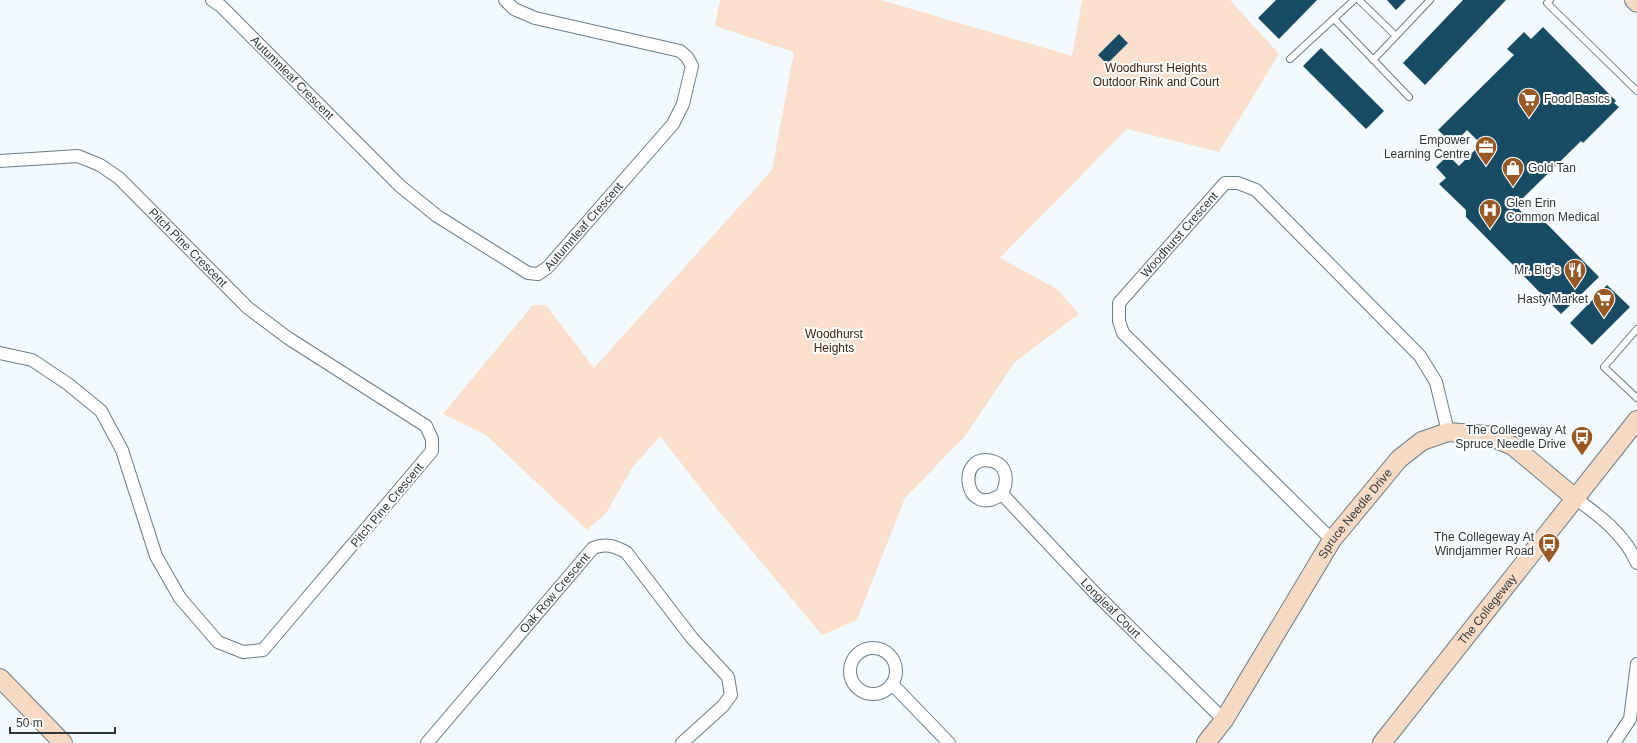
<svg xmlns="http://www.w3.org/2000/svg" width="1637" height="743" viewBox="0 0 1637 743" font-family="Helvetica,sans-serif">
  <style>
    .green { fill: #fadfcd }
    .building { fill: #184b64 }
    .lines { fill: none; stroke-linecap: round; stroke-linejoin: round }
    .lane-casing { stroke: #6b7c87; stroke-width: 8 }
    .street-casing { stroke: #6b7c87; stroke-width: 14 }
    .secondary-casing { stroke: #6b7c87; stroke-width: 20 }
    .lane { stroke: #fff; stroke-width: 6 }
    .street { stroke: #fff; stroke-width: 12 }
    .secondary { stroke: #f7dac3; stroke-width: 18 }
    .labels { text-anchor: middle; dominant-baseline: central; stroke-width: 4; stroke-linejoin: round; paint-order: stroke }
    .park-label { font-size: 12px; fill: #40220b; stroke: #fff }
    .street-label { font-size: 12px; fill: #2e363a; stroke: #fff }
    .poi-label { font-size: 12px; fill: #2e363a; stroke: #fff; text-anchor: end }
  </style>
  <rect width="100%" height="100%" fill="#f2faff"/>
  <path class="green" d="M720,0H881L1072,56L1082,0H1230L1279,54L1219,152L1127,129L1000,258L1057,289L1079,314L1015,362L965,436L905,498L857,620L822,635L712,503L660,436L633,467L606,513L587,530L486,435L443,414L533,305H546L594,368L772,170L794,52L715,26Z"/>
  <path class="building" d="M1276,0H1317L1279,39L1258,18Z
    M1387,0H1406L1396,10Z
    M1463,0H1506L1425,85L1403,63Z
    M1543,27L1616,101L1614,103L1619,107L1583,143L1581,141L1519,202V209L1530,221L1545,222L1599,277L1561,314L1466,217V210L1439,184L1446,178L1436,167L1448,155L1459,166L1481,144L1467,130L1453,144L1438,130L1514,55L1507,49L1524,32L1531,39Z
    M1119,34L1128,43L1107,64L1098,55Z
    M1321,48L1384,111L1366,129L1303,66Z
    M1607,285L1630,307L1592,345L1570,323Z"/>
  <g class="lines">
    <g class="lane-casing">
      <path id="lane" d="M1359,0L1396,36L1430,0
        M1550,0L1547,3L1637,91
        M1334,19L1409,97
        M1290,59L1354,0
        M1373,60L1396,36
        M1637,329L1604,367L1637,398"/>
    </g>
    <g class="street-casing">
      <g id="street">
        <path id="s1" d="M212,0L221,6L400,186L437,216L528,273L538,274L548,267L673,124L683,104L692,66L687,57L680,51L535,18L514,9L505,0"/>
        <path id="s2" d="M0,161L78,156L100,165L119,178L248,308L288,338L426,426L432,439V451L263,650L243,652L218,642L180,598L156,556L122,450L101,411L68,384L32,360L0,353"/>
        <path id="s3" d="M1002,494C964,521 955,452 992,461C1008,465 1008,482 1002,494L1093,591L1224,720"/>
        <path d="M1575,498C1600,516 1624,534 1637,563"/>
        <path id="s4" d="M1332,540L1123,333L1119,321V303L1225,183H1238L1256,190L1420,356L1436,382L1448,432"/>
        <circle cx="873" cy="671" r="23"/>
        <path d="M892,684L949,743"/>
        <path id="s5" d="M427,743L593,548C606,543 614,546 626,552L692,638L728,677L731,695L723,706L682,743"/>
        <path d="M1614,743L1630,719L1637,664"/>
      </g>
    </g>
    <g class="secondary-casing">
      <g id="secondary">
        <path d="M1634,0L1637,3"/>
        <path d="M0,678L63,743"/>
        <path id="s6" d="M1206,743L1224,720L1332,540L1399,459L1422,441L1448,432L1486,435L1513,446L1575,498"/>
        <path id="s7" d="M1382,743L1637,420"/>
      </g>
    </g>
    <use href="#lane" class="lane"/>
    <use href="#street" class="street"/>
    <use href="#secondary" class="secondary"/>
  </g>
  <defs>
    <g id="supermarket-pin" transform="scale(1.15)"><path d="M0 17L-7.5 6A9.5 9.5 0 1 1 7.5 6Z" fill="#9a5825" stroke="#fff"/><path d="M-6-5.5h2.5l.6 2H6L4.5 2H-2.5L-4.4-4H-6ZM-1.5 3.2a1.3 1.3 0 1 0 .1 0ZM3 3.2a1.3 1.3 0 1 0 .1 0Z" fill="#fff"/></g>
    <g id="office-pin" transform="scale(1.15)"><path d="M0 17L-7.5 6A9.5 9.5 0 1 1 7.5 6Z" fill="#9a5825" stroke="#fff"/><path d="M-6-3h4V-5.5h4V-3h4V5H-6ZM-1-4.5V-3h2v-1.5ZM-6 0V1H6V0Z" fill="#fff"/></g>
    <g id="shop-pin" transform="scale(1.15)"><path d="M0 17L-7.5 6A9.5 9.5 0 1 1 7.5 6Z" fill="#9a5825" stroke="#fff"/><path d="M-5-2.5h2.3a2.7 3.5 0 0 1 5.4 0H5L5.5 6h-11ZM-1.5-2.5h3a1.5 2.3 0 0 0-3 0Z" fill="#fff"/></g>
    <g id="hospital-pin" transform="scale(1.15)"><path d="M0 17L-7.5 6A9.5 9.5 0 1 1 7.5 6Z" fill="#9a5825" stroke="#fff"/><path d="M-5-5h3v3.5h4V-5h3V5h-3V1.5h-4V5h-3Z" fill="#fff"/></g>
    <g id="restaurant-pin" transform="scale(1.15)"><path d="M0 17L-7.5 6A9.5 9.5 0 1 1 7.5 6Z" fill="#9a5825" stroke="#fff"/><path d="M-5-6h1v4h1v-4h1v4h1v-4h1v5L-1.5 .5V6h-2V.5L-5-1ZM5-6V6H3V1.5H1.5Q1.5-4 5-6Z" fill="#fff"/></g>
    <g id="bus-pin" transform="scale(1.15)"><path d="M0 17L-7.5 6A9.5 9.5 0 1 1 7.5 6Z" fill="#9a5825" stroke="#fff"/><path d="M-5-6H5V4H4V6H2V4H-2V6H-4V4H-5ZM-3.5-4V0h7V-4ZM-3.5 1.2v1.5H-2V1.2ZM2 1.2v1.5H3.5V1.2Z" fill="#fff"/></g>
  </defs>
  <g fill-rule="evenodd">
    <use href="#supermarket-pin" x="1529" y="99"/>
    <use href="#office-pin" x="1486" y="147"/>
    <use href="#shop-pin" x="1513" y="168"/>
    <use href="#hospital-pin" x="1490" y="210"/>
    <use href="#restaurant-pin" x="1575" y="270"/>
    <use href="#supermarket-pin" x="1604" y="299"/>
    <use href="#bus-pin" x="1582" y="437"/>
    <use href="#bus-pin" x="1549" y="544"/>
  </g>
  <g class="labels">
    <g class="park-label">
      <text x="1156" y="68">Woodhurst Heights<tspan x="1156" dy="14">Outdoor Rink and Court</tspan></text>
      <text x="834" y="334">Woodhurst<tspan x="834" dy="14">Heights</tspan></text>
    </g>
    <g class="street-label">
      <text stroke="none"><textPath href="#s1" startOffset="112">Autumnleaf Crescent</textPath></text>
      <text stroke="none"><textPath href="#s1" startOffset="496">Autumnleaf Crescent</textPath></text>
      <text stroke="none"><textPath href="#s4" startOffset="416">Woodhurst Crescent</textPath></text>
      <text stroke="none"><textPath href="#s2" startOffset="223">Pitch Pine Crescent</textPath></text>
      <text transform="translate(387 505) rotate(-50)">Pitch Pine Crescent</text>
      <text stroke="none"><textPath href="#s6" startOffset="274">Spruce Needle Drive</textPath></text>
      <text stroke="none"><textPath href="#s5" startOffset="197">Oak Row Crescent</textPath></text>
      <text stroke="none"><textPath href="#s3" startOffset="281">Longleaf Court</textPath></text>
      <text stroke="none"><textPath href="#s7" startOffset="170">The Collegeway</textPath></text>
    </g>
    <g class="poi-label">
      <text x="1544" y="99" text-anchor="start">Food Basics</text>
      <text x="1470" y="140">Empower<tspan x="1470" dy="14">Learning Centre</tspan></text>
      <text x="1528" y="168" text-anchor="start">Gold Tan</text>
      <text x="1506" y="203" text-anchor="start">Glen Erin<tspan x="1506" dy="14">Common Medical</tspan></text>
      <text x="1560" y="270">Mr. Big's</text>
      <text x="1588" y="299">Hasty Market</text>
      <text x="1566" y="430">The Collegeway At<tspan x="1566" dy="14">Spruce Needle Drive</tspan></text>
      <text x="1534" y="537">The Collegeway At<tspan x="1534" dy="14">Windjammer Road</tspan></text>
    </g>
  </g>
  <path d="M10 727v6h105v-6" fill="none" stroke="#2e363a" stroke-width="2"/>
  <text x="16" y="727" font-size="12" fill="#2e363a" stroke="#ffffff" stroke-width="3" paint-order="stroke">50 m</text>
</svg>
